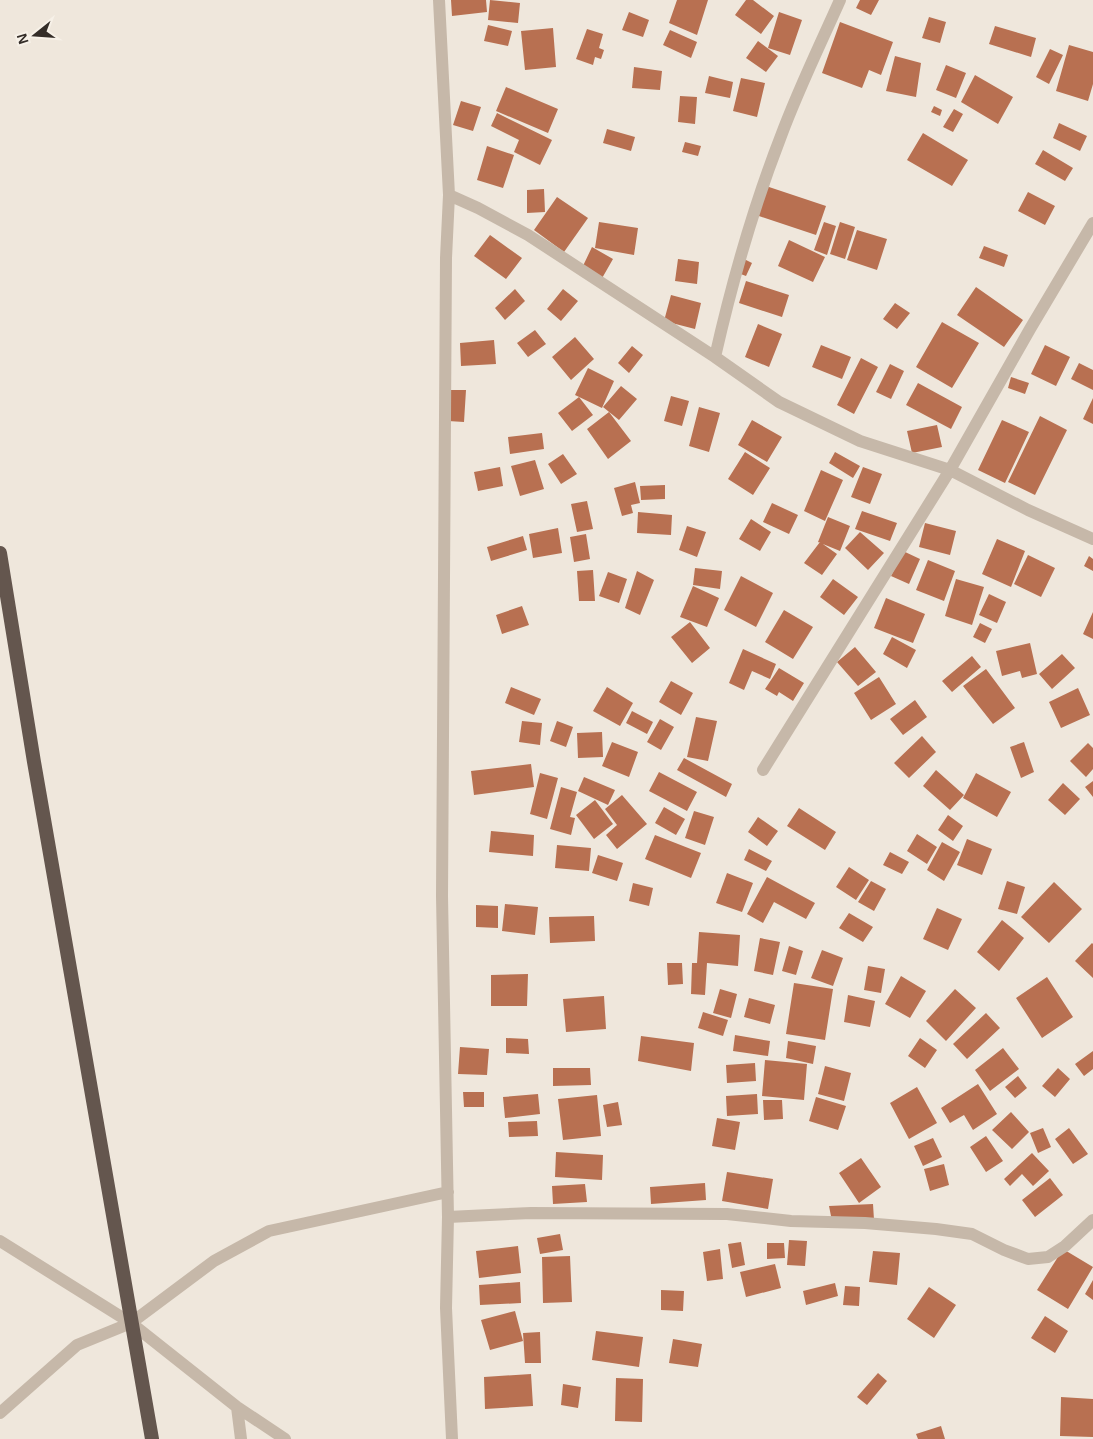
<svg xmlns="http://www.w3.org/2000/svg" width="1093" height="1439" viewBox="0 0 1093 1439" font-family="Helvetica,sans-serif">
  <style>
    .building { fill: #b87051 }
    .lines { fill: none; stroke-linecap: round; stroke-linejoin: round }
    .service { stroke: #c6b8a9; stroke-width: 12 }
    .minor { stroke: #c6b8a9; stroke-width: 12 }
    .trunk { stroke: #64564e; stroke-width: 14 }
  </style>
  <rect width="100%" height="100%" fill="#efe7dc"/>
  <path class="building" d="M451,0H486L487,12L452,16Z
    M490,0L520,3L518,23L488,20Z
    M677,0H708L697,35L669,23Z
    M746,0H753L774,16L761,34L735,15Z
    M860,0H879L871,15L856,8Z
    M629,12L649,20L643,37L622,30Z
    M779,12L802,20L790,55L768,48Z
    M929,17L946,22L940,43L922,38Z
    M840,22L893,42L881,75L869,70L862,88L822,73Z
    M488,25L512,31L508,46L484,41Z
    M995,26L1036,38L1031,57L989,44Z
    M553,28L556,67L525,70L521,31Z
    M587,29L603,34L599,48L604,50L601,59L595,57L593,65L576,59Z
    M670,30L697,42L691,58L663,45Z
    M758,41L778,56L766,72L746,58Z
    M1069,45L1093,52V84L1088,101L1056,91Z
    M1050,49L1063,55L1049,84L1036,77Z
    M895,56L921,63L916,97L886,91Z
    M946,65L966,73L956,98L936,90Z
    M634,67L662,71L660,90L632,88Z
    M975,75L1013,97L998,124L961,102Z
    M709,76L733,82L730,98L705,93Z
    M741,78L765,83L757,117L733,111Z
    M506,87L558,109L548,133L496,111Z
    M680,96L697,97L695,124L678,122Z
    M461,101L481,107L473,131L453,125Z
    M934,106L942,110L940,116L931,112Z
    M954,109L963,114L953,132L943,127Z
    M497,113L552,140L540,165L514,152L519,140L491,126Z
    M1059,123L1087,136L1080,151L1053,138Z
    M607,129L635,137L631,151L603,143Z
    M923,133L968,160L952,186L907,160Z
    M685,142L701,146L698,156L682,152Z
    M487,146L514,155L503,188L477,180Z
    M1043,150L1073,168L1065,181L1035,164Z
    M766,186L826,206L816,235L756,215Z
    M544,189L545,212L527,213V190Z
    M1028,192L1055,206L1045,225L1018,211Z
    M557,197L588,218L564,252L534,230Z
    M599,222L638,228L634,255L595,248Z
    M824,222L836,226L827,255L814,250Z
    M840,222L855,227L845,259L830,254Z
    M857,230L887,239L877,270L847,260Z
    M490,235L522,258L506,279L474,256Z
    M789,240L825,257L813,282L778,266Z
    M984,246L1008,255L1004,267L979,258Z
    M592,247L613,259L601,280L582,268Z
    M678,259L699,262L697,284L675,281Z
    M744,259L752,263L746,276L738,273Z
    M746,281L789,295L782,317L739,303Z
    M976,287L1023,320L1004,347L957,315Z
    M515,289L525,301L505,320L495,308Z
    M563,289L578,301L561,321L547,309Z
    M671,295L701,303L695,329L664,321Z
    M895,303L910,313L897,329L883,319Z
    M942,322L979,343L952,388L916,367Z
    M758,324L782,334L769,367L745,357Z
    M535,330L546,344L528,357L517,343Z
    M575,337L594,359L571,380L552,357Z
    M494,340L496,364L461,366L460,343Z
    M821,345L851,357L842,379L812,367Z
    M1045,345L1070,357L1056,386L1031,374Z
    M632,346L643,355L629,373L618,363Z
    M861,358L878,367L854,414L837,405Z
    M1079,363L1093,370V390L1071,379Z
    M890,364L904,371L891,399L876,392Z
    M588,368L614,381L602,408L575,395Z
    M1011,377L1029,383L1025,394L1008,388Z
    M918,383L962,407L951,429L906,405Z
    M621,386L637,399L619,420L603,407Z
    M450,390H466L464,422L448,421Z
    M671,396L689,401L682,426L664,421Z
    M579,397L593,415L572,431L558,413Z
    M1093,398V424L1083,419Z
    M699,407L720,413L709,452L689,446Z
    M609,412L631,441L608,459L587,429Z
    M1040,416L1067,430L1035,495L1008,482Z
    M752,420L782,437L767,462L738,445Z
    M1002,420L1029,432L1005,483L978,470Z
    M937,425L942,447L912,453L907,431Z
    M542,433L544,449L510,454L508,437Z
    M745,452L770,468L753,495L728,479Z
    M835,452L860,466L853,478L829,463Z
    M563,454L577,474L561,484L548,464Z
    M535,460L544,489L520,496L511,466Z
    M500,467L503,486L478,491L474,472Z
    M863,467L882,474L870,504L851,497Z
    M821,470L843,480L825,521L804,511Z
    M635,482L640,503L631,505L633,513L622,516L614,488Z
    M665,485V499L641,500L640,486Z
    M587,501L593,529L577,532L571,504Z
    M772,503L798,515L789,534L763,522Z
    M862,511L897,523L890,541L855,529Z
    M638,512L672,515L671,535L637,533Z
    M828,517L850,526L840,551L818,542Z
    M751,519L771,532L760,551L739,539Z
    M925,523L956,531L950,555L919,547Z
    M687,526L706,532L697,557L679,550Z
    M558,528L562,553L533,558L529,534Z
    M860,532L884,553L868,570L845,548Z
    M586,534L590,559L574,562L570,537Z
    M523,536L527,550L491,561L487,547Z
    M997,539L1025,551L1011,587L982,574Z
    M820,542L837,554L822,575L804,563Z
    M903,551L920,559L909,584L891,576Z
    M1028,555L1055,568L1041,597L1014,584Z
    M1089,556L1093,559V571L1084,566Z
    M928,560L955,571L944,601L916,590Z
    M695,568L722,571L720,589L693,585Z
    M593,570L595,601H579L577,571Z
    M637,571L654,580L640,615L625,608Z
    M608,572L627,579L619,603L599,596Z
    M741,576L773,593L756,627L724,610Z
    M833,579L858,597L844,615L820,597Z
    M956,579L984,587L972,625L945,616Z
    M693,586L719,598L707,627L680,617Z
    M989,594L1006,602L997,623L979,615Z
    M886,598L925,614L913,643L874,628Z
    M522,606L529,625L502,634L496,615Z
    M784,610L813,627L793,659L765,642Z
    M1093,612V639L1083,634Z
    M690,622L710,648L692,663L671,637Z
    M980,623L992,629L985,643L973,637Z
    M892,637L916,650L907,668L883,654Z
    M1030,643L1037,674L1022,678L1020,671L1002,676L996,651Z
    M855,647L876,672L858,686L837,662Z
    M743,649L776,664L770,679L752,671L744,690L729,683Z
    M1062,654L1075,668L1052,689L1039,674Z
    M972,656L981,667L952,692L942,681Z
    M779,668L804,683L793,701L779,692L777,696L765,689Z
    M986,669L1015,708L993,724L963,686Z
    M879,677L896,704L871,720L854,693Z
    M671,681L693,693L681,715L659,702Z
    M511,687L541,699L534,715L505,703Z
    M607,687L633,703L620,726L593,711Z
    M1078,688L1090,715L1061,728L1049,702Z
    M915,700L927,717L903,735L890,719Z
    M632,711L653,722L647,734L626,723Z
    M696,717L717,721L708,761L687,757Z
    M660,719L674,727L661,750L647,742Z
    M522,721L542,723L540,745L519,742Z
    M557,721L573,727L566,747L550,741Z
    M602,732L603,757L578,758L577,733Z
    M922,736L936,752L909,778L894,763Z
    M612,742L638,752L629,777L602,766Z
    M1024,742L1034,772L1021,778L1010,747Z
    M1088,743L1093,748V769L1086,777L1070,761Z
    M684,758L732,784L726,797L677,770Z
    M531,764L534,787L474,795L471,771Z
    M936,770L964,795L950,810L923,786Z
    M659,772L697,792L687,811L649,791Z
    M540,773L558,778L547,819L530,814Z
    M976,773L1011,792L997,817L963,798Z
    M584,777L615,790L608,805L578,791Z
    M1093,781V797L1085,787Z
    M1063,783L1080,799L1065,815L1048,800Z
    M561,787L577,792L570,817L575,818L571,835L550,829Z
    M622,795L647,824L617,849L606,835L617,825L605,809Z
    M595,800L613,824L594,839L576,815Z
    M664,807L685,819L676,835L655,823Z
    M799,808L836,832L825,850L787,826Z
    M694,811L714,817L705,845L685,838Z
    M948,815L963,826L953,841L938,830Z
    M758,817L778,831L767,846L748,832Z
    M491,831L534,835L533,856L489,852Z
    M917,834L937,847L927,864L907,851Z
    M655,835L701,853L691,878L645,859Z
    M967,839L992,849L982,875L957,865Z
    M942,842L960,852L944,881L927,870Z
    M557,845L591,848L589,871L555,868Z
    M749,849L772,861L766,871L744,860Z
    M890,852L909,862L902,874L883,865Z
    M598,855L623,863L617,881L592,873Z
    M849,867L869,880L856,900L836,887Z
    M727,873L753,883L742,912L716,903Z
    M767,877L815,903L806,919L774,902L763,923L747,914Z
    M871,881L886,889L874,911L858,902Z
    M1007,881L1025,887L1017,914L998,909Z
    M1054,882L1082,909L1049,943L1021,917Z
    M633,883L653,888L649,906L629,901Z
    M505,904L538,907L535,935L502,931Z
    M476,905L498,906V928L476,927Z
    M937,908L962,919L948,950L923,939Z
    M849,913L873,927L863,942L839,928Z
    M594,916L595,941L550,943L549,917Z
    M1002,920L1024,938L999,971L977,952Z
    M699,932L740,935L738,966L707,963L705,995L691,994L692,963H697Z
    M760,938L780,942L773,975L754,971Z
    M1092,943L1093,944V978L1075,961Z
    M789,946L803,951L796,975L782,971Z
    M822,950L843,958L833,986L811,978Z
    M667,963H682L683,984L668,985Z
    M868,966L885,969L881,993L864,990Z
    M528,974L527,1006H491V975Z
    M901,976L926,991L910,1018L885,1004Z
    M1047,977L1073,1017L1042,1038L1016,998Z
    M794,983L833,989L825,1040L786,1034Z
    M720,989L737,994L731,1018L713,1013Z
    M955,989L976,1008L946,1041L926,1021Z
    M848,995L875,1001L870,1027L844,1022Z
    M604,996L606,1029L566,1032L563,999Z
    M749,998L775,1005L770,1024L744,1017Z
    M703,1012L728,1020L723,1036L698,1028Z
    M986,1013L1000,1028L967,1059L953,1044Z
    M735,1035L770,1041L768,1056L733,1051Z
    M641,1036L694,1043L691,1071L638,1061Z
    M506,1038L528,1039L529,1054L506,1053Z
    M920,1038L937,1050L925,1068L908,1056Z
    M788,1041L816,1046L813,1064L786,1058Z
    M460,1047L489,1049L487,1075L458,1074Z
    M1003,1048L1019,1069L990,1091L975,1070Z
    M1093,1051V1069L1084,1076L1075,1064Z
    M765,1060L807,1064L804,1100L762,1096Z
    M755,1063L756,1081L727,1083L726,1065Z
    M825,1066L851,1073L844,1101L818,1094Z
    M553,1068H590L591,1085L553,1086Z
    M1058,1068L1070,1079L1055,1097L1042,1086Z
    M1018,1076L1027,1088L1015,1098L1005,1087Z
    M978,1084L997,1114L973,1130L964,1115L950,1123L941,1108Z
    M917,1087L937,1123L909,1139L890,1103Z
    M463,1092H484V1107H464Z
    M538,1094L540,1114L505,1118L503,1097Z
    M757,1094L758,1114L727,1116L726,1096Z
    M597,1095L601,1136L563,1140L558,1099Z
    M816,1097L846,1106L838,1130L809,1121Z
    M763,1100H782L783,1119L764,1120Z
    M618,1102L622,1125L607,1127L603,1105Z
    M1011,1112L1029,1132L1012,1149L992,1130Z
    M717,1118L740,1122L735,1150L712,1146Z
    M537,1121L538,1136L509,1137L508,1122Z
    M1043,1128L1051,1147L1038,1153L1030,1133Z
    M1069,1128L1088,1154L1073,1164L1055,1139Z
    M986,1136L1003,1161L986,1172L970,1147Z
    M933,1138L942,1157L923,1166L914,1146Z
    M556,1152L603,1155L602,1180L555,1177Z
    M1032,1153L1049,1171L1033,1186L1022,1174L1010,1186L1004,1179Z
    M861,1158L881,1187L859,1203L839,1173Z
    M944,1164L949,1185L930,1191L924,1169Z
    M727,1172L773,1179L768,1209L722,1201Z
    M1050,1178L1063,1195L1035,1217L1022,1200Z
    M705,1183L706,1200L651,1204L650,1187Z
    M585,1184L587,1202L553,1204L552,1186Z
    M873,1204L874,1220L832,1221L829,1206Z
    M560,1234L563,1250L540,1254L537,1238Z
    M789,1240L807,1241L805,1266L787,1265Z
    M741,1242L745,1265L732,1268L728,1244Z
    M767,1243H784L785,1258L767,1259Z
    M518,1246L521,1273L479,1278L476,1251Z
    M720,1249L723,1279L707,1281L703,1252Z
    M1063,1249L1093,1267L1068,1309L1037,1290Z
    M873,1251L900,1253L897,1285L869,1282Z
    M570,1256L572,1302L543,1303L542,1257Z
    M775,1264L781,1288L746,1297L740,1272Z
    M1093,1280V1300L1085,1294Z
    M520,1282L521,1303L480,1305L479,1285Z
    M835,1283L838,1296L806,1305L803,1291Z
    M845,1286L860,1287L859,1306L843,1305Z
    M929,1287L956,1305L934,1338L907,1319Z
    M661,1290L684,1291L683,1311L661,1310Z
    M515,1311L523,1341L490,1350L481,1320Z
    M1045,1316L1068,1331L1055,1353L1031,1338Z
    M596,1331L643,1337L639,1367L592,1360Z
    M540,1332L541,1363H525L523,1333Z
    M673,1339L702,1344L698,1367L669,1363Z
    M878,1373L887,1381L867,1405L857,1397Z
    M531,1374L533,1406L485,1409L484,1377Z
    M616,1378L643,1379L642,1422L615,1421Z
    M563,1384L581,1387L578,1408L561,1405Z
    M1061,1397L1093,1399V1437L1060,1436Z
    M941,1426L945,1439H918L916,1434Z"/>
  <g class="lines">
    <path class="service" d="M0,1241L131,1323
      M0,1413L77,1345L131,1323"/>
    <path class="minor" d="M439,0L449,195L446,258L442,896L448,1217L446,1308L452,1439
      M449,195L478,208L528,235L715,357L779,402L860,441L950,470L1028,510L1093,539
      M715,357C732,282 753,208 781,136C798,90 820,45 840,0
      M763,770L950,470L1030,329L1093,223
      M448,1217L531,1213L727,1214L791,1221L865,1223L936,1229L972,1234L1004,1250L1028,1259L1048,1257L1065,1246L1093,1220
      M237,1407L241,1439
      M285,1439L237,1407L131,1323L214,1261L269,1231L448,1192"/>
    <path class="trunk" d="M0,553L34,762L152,1439"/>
  </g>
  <g transform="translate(35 35) rotate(253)" stroke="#f7f1e8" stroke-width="4" paint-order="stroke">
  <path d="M0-4L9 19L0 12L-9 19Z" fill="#342d28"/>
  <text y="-8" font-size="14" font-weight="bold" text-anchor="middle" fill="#342d28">N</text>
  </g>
</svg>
